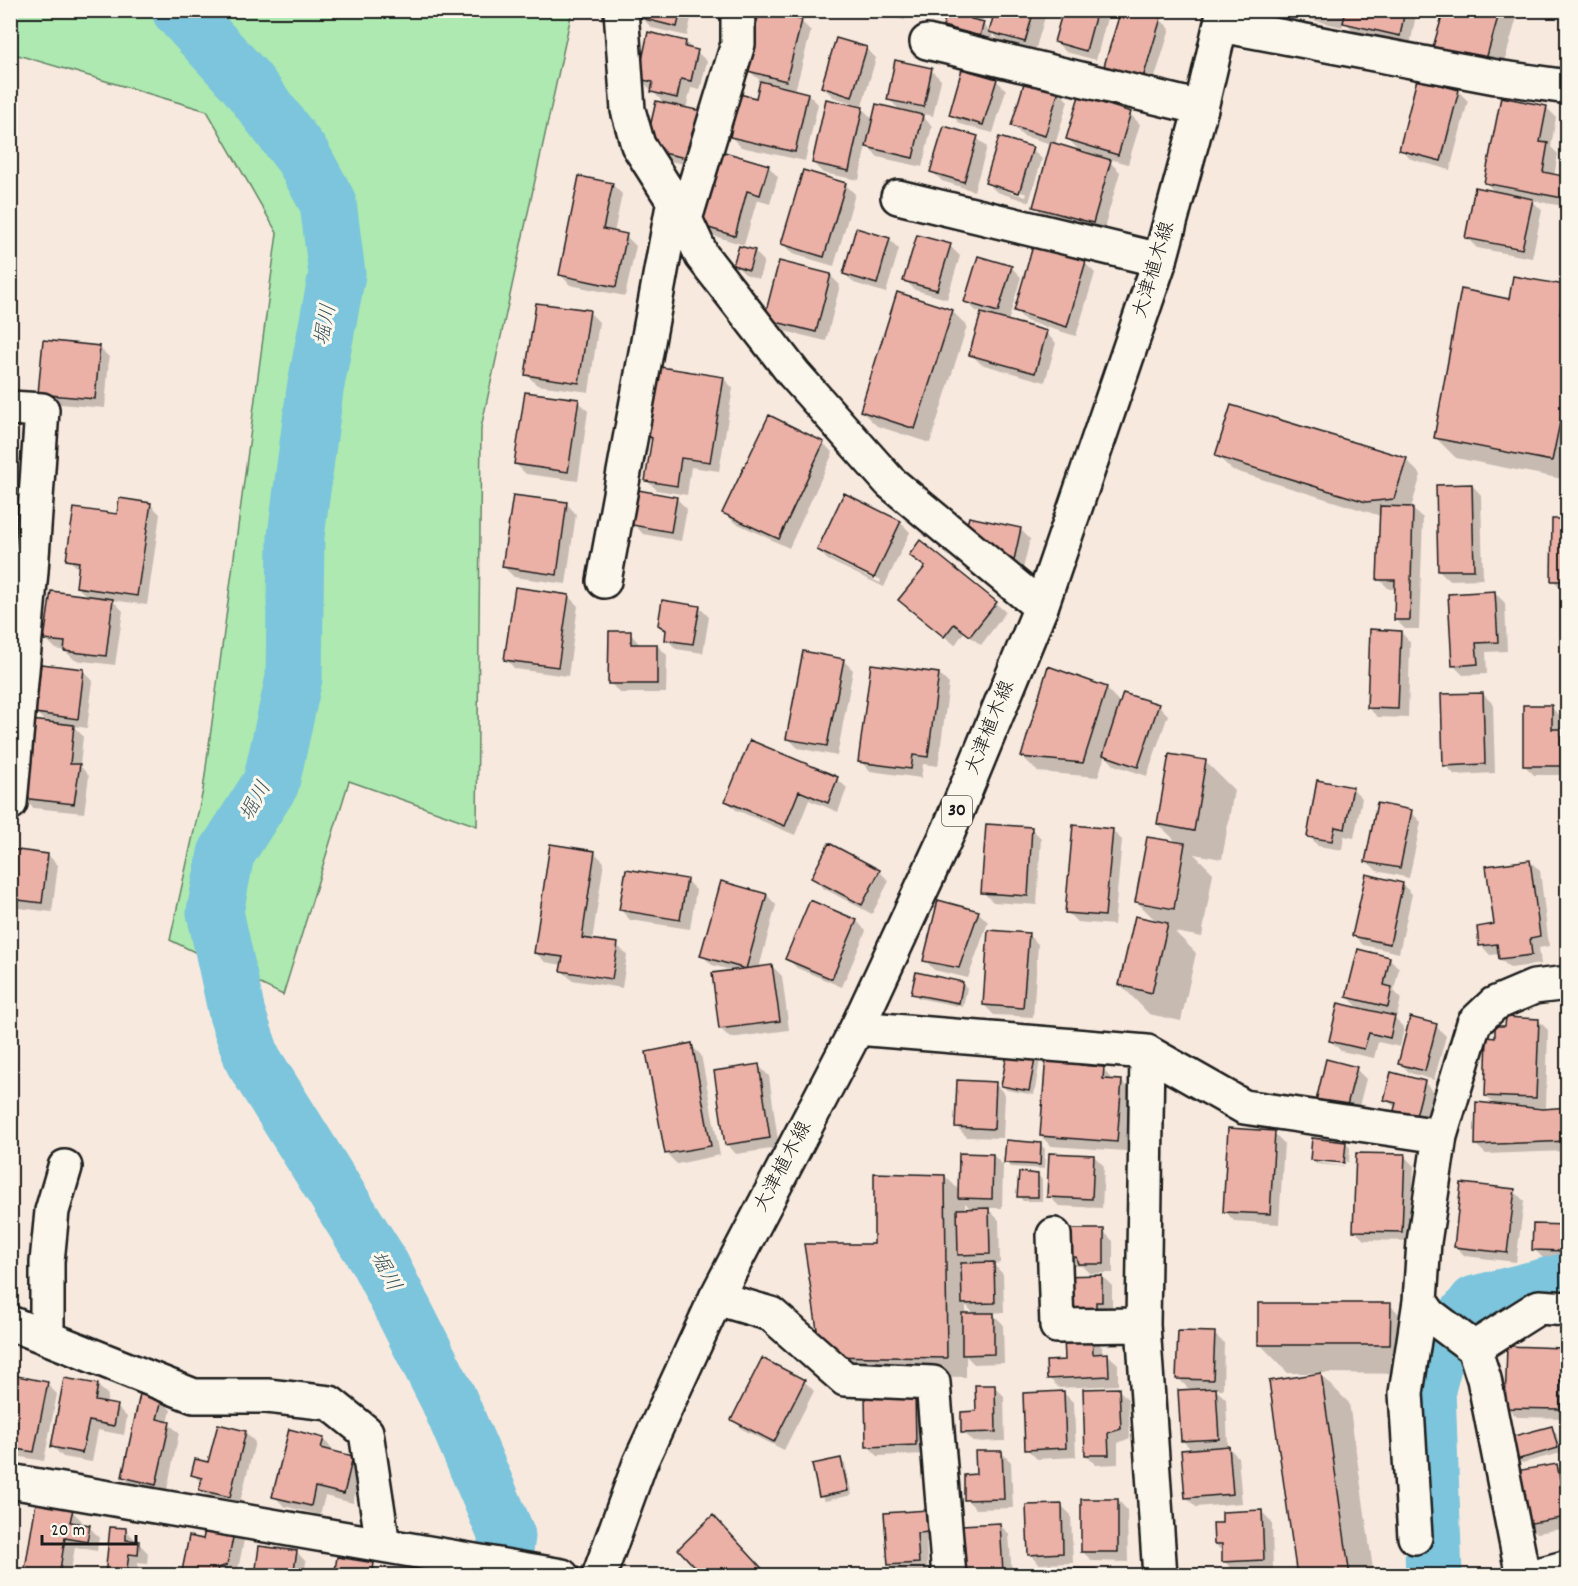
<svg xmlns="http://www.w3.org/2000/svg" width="1578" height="1586" viewBox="0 0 1578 1586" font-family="Dekko,'Klee One',sans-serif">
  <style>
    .green { fill: #ade9b0; stroke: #648266; stroke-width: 1.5 }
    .shadow { fill: #0003; fill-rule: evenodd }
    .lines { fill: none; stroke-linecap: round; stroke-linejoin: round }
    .river { stroke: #7bc5dc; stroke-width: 57 }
    .building { fill: #ebb1a7; stroke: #1c1c1c; stroke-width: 1.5 }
    .minor-casing { stroke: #1c1c1c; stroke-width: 38 }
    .primary-casing { stroke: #1c1c1c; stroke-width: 38 }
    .minor { stroke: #fbf7ec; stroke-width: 33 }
    .primary { stroke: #fbf7ec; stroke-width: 33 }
    .labels { text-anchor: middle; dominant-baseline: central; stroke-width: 6; stroke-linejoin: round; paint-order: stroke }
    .shield { fill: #fbf7ec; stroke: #5f5e5a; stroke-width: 1.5 }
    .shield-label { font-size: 18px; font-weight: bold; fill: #1c1c1c }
    .street-label { font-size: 20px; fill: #1c1c1c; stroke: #fbf7ec }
    .water-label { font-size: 21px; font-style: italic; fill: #3d575f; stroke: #fbf7ec }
  </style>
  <rect width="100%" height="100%" fill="#f8e9de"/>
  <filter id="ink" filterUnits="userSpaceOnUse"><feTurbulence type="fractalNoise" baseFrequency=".0167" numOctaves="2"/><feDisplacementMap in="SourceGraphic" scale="12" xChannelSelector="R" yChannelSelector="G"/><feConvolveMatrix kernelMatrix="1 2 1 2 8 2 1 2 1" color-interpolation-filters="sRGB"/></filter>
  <g filter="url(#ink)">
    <path class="green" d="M10,11H572L481,428L477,826L349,781L283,995L170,940L203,790L277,233L207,111L11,53Z"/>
    <path class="shadow" d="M644,10H693L687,36L652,28L642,18Z
      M877,10H907L905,20L880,14Z
      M943,10H985L982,23L990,31L996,10H1047L1035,51L1000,41L993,34L989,45L955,35L945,25L948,14Z
      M1064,10H1109L1096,60L1066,52L1056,42Z
      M1271,10H1417L1410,45L1355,32L1344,21L1342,27Z
      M1445,10H1519L1500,77L1450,62L1435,47Z
      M1160,19L1170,29L1152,87L1115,75L1105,65Z
      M801,21L811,31L795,91L808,94L818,104L805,161L741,147L731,137L757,100L761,81L746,69Z
      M685,42L707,61L700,90L691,88L686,109L705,169L657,158L666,105L640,79Z
      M866,48L876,58L862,106L833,97L823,87Z
      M931,70L941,80L933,116L919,113L932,126L922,167L878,157L866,145L859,180L823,173L813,163L862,108L874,121L901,111L889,99Z
      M996,80L1006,90L993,133L960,124L951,114Z
      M1058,91L1068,101L1055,145L1087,155L1088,152L1078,149L1068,139L1130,114L1140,124L1128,164L1106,158L1120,172L1103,232L1045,216L1035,206L1052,144L1023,136L1013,126Z
      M1458,91L1468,101L1450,170L1411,159L1401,149Z
      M1546,107L1556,117L1551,147L1558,154L1554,176L1568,178V207L1531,200L1542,210L1532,258L1477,248L1467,238L1496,193L1486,183Z
      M977,138L987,147L974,191L942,181L932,171Z
      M1032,149L1042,159L1029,202L997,192L987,183ZM997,185L1027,194L1026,197L997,188Z
      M722,153L769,167L778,177L770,204L757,200L744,245L711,235L701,225Z
      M612,184L622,194L614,233L626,236L636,246L625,296L570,285L561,275Z
      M845,184L855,194L834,266L793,254L783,244Z
      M889,239L899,249L886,293L854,283L844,273Z
      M950,246L960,256L947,299L915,290L905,280Z
      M754,251L764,261L759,279L745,274L735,265Z
      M1085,263L1095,273L1076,336L1026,321L1016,311Z
      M1011,267L1021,277L1008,322L1046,333L1056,343L1045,382L981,364L971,354L982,313L976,311L966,301Z
      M830,275L840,285L826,341L776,329L766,319Z
      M1564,287L1568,290V480L1456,458L1436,438L1510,301Z
      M952,311L967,326L930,443L877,426L861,411Z
      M589,312L599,322L589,392L537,385L527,375Z
      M10,341L15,346L10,380Z
      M99,347L109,357L105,408L49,403L39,393Z
      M723,378L733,388L719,471L691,467L687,495L657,490L647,481L653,442L639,430Z
      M578,401L588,411L578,481L526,474L516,464Z
      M823,443L833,453L789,548L734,522L724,512Z
      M1217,455L1406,460L1421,475L1411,508L1423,518L1419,629H1405L1395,619L1396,589H1389L1379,579L1381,516L1232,470Z
      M1472,485L1481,495L1483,579L1449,580L1439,570Z
      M677,499L687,509L681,541L643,534L634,524Z
      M150,504L160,514L147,605L112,600L123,611L115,665L75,660L65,651L56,649L46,639L88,597L77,587L80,570L68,559L118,516Z
      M567,504L576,514L566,584L514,577L504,567Z
      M1568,521V590H1563L1553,580Z
      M900,522L910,532L884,587L828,560L818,550ZM828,554L881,580L880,583L828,557Z
      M1020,529L1030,539L1023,569L973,550Z
      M920,542L1006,612L981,645L964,632L955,645L900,600L926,568L911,554Z
      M1495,593L1505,603L1507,651L1486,652L1487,674L1463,675L1453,665Z
      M568,596L578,606L568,676L515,669L506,659Z
      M699,607L709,617L703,653L676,649L667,639V633L659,625Z
      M1401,632L1410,642L1408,718L1378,717L1368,708Z
      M630,633L640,645H657L667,655L666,693H620L610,683Z
      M843,660L853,670L837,756L798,748L788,738Z
      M83,671L93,681L87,728L73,726L83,736L80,766L89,776L84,813L33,808L23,798L47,723L36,713Z
      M939,674L949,684L938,766L923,764L921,778L870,771L860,761Z
      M1106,688L1121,704L1158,705L1168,715L1147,776L1114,765L1105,755L1098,777L1038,772L1023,757Z
      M1483,694L1493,704L1495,773L1455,775L1445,765Z
      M1551,707L1561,717V731L1568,737V775H1534L1524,765Z
      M751,742L837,779L847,788L838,812L809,800L795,835L736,810L726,800Z
      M1205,761L1234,790L1222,859L1194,854L1213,873L1202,937L1175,932L1196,953L1181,1021L1149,1014L1121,985L1157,922L1137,902L1178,843L1158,824Z
      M1352,788L1362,798L1354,838L1344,836L1342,850L1318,846L1309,836Z
      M1411,812L1421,822L1409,878L1377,871L1367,861Z
      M1031,828L1041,838L1037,905L993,902L983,892Z
      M1112,830L1122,840L1114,925L1077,922L1067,912Z
      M10,851L48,855L58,865L52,912L11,907Z
      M594,852L604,862L592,941L617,945L627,955L622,988L572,980L562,971L563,965L545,962L535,952Z
      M1530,861L1540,871L1549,946L1539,948L1541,964L1510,968L1500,959V954L1490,955L1481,945L1495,926Z
      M879,871L889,881L872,914L823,888L813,878Z
      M686,880L696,890L690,929L630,920L621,910Z
      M1402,884L1412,894L1399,953L1363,945L1354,935Z
      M767,895L776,905L759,968L772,966L782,976L789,1030L730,1038L720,1028L734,971L712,965L702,955Z
      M811,902L857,921L866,931L842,987L797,968L787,958Z
      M978,912L988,922L968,978L934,970L925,960Z
      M1028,935L1038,944L1033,1017L994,1015L984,1005Z
      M1389,958L1399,968L1394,991L1401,998L1397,1016L1392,1015L1404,1028L1400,1047L1378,1042L1374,1058L1341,1051L1331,1041L1361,1010L1348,997Z
      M962,984L967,988L963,1007L918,998L913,993Z
      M1538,1020L1548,1030L1546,1108L1535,1107V1110L1568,1109V1151L1486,1154L1476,1145L1496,1106L1486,1096Z
      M1436,1026L1446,1036L1434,1080L1410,1073L1400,1063Z
      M691,1045L701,1055L720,1155L677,1164L667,1154Z
      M1035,1056L1040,1060L1034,1095L1007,1090L1002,1085Z
      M1082,1058L1091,1068L1103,1069L1113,1081H1121L1131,1091L1126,1151L1051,1146L1041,1136Z
      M759,1066L769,1076L779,1148L736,1154L727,1144Z
      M1356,1069L1366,1079L1356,1118L1327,1110Z
      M1424,1082L1434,1092L1425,1129L1386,1100Z
      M995,1084L1005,1094L1003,1138L967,1137L957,1127Z
      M1274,1133L1284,1143L1279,1224L1234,1221L1225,1211Z
      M1346,1143L1350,1148L1349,1162L1314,1159V1162L1348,1167L1316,1164L1311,1159Z
      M1040,1144L1045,1149L1044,1169L1011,1167L1006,1163Z
      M993,1155L1003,1165L1002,1208H987L999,1220L1000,1263L993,1264L1003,1274L1004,1312L992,1313L1003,1324L1004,1363L974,1364L966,1356V1377L843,1375L823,1355L876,1246L945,1176L960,1191ZM965,1203L972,1210L965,1211ZM966,1305L974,1314H966Z
      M1094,1156L1104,1166L1102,1208L1059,1206L1049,1196Z
      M1404,1156L1414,1166L1411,1241L1364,1240L1354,1230Z
      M1038,1175L1042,1180V1201H1023L1019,1196Z
      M1514,1191L1524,1201L1516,1262L1465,1256L1455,1246Z
      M1568,1226V1260L1544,1259L1534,1249Z
      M1103,1231L1113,1241V1273H1089L1082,1266H1071L1061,1256Z
      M1102,1276L1112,1286V1311L1071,1325Z
      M1390,1305L1419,1333V1374L1319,1373L1349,1403L1374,1576H1299L1319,1373H1288L1260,1344Z
      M1214,1334L1224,1343L1223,1389H1215L1226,1399L1228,1447L1238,1457L1242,1503L1196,1507L1186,1497L1193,1451L1182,1440L1195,1388H1188L1178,1378Z
      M1092,1337L1102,1347V1355H1108L1118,1364V1385L1059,1388L1049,1378Z
      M1561,1349L1568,1355V1418L1517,1417L1507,1407Z
      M13,1377L47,1384L57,1394L44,1461L10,1455Z
      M65,1380L98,1386L108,1395L106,1405L117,1407L127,1417L124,1435L98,1430L92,1462L63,1457L53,1447Z
      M804,1381L814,1391L784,1450L742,1429L733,1419Z
      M994,1386L1004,1396L1005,1441L973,1442L963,1432Z
      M1118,1389L1128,1399L1130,1438L1118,1443V1464L1096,1465L1086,1455Z
      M1064,1393L1074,1403L1076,1457L1037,1459L1027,1449Z
      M914,1395L924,1405L926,1454L878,1456L868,1446Z
      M161,1400L171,1410L168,1423L179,1433L166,1494L133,1487L124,1477Z
      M1551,1428L1556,1432L1561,1453L1522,1463L1517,1459Z
      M245,1432L255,1442L239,1506L211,1500L201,1490L202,1484L193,1474L210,1464Z
      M323,1439L333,1449L332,1452L352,1457L362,1467L353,1503L325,1496L320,1515L284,1506L274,1496Z
      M1001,1452L1011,1462L1013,1508L976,1509L966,1499L978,1476Z
      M840,1460L845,1464L852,1495L825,1501L821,1496Z
      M1557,1466L1567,1476L1568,1481V1528L1537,1533L1527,1523Z
      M1118,1500L1127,1510L1128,1562L1092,1561L1082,1551Z
      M1061,1505L1071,1515L1073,1563L1039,1564L1030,1554Z
      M72,1511L82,1521L81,1526L89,1527L99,1537L97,1551L75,1547L70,1576H27Z
      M927,1512L938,1541L926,1542L928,1572L899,1574L889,1564Z
      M1262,1512L1272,1522L1273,1570L1234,1571L1224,1561L1223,1552L1215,1544L1224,1525Z
      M999,1524L1009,1534L1012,1576H967L965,1573Z
      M126,1530L148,1553L147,1564L138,1563L137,1576H106Z
      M234,1530L244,1540L237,1574L183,1576L204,1541Z
      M297,1552L306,1562L304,1576H256Z
      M373,1565L383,1576H335Z"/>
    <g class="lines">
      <path class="river" d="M180,10L246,82L303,157L328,203L337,274L315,390L296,536L294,678L271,783L226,854L215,912L237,1014L253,1060L378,1260L448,1398L507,1536L501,1576
        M1434,1576L1427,1389L1436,1355L1476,1304L1568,1281"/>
    </g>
    <path class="building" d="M643,10H681L677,27L641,18Z
      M760,10L802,20L786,81L744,70Z
      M947,10H973L971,19L984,22L980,36L943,26Z
      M995,10H1034L1025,42L989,32Z
      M1063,10H1097L1086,51L1054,42Z
      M1121,10H1138L1161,18L1143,78L1104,66Z
      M1346,10H1405L1400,36L1343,23Z
      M1444,10H1500L1485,63L1433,47Z
      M648,32L686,41L685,47L698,50L691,81L681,79L677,98L651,92L653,82L638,79Z
      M836,38L867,47L852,97L821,87Z
      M895,60L932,68L924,107L887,100Z
      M962,69L997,79L983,125L949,115Z
      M1417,79L1459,90L1441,161L1399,150Z
      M1025,80L1059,90L1045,136L1011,126Z
      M760,81L808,93L795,152L730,137L739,94L756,98Z
      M1079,96L1131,112L1118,155L1066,139Z
      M1501,97L1547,106L1540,142L1548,143L1543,172L1568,177V199L1484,183Z
      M826,99L863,107L849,171L812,163Z
      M656,101L706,112L695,160L645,149Z
      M876,104L923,115L913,158L866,147Z
      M944,126L978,136L964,182L930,172Z
      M999,137L1033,147L1019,193L985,183Z
      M1051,142L1111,160L1093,223L1033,207Z
      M721,151L769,165L760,195L747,191L735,236L699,225Z
      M803,170L846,183L824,257L781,244Z
      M579,176L613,183L603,229L627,234L616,287L559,275Z
      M1475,187L1533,199L1522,249L1465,238Z
      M856,228L890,238L877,284L843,274Z
      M917,235L951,244L937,290L903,281Z
      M739,246L755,250L749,270L733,265Z
      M1033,246L1086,261L1067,327L1014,311Z
      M978,256L1012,266L998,312L964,302Z
      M779,261L831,274L816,332L764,319Z
      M1513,276L1565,285L1560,314L1568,315V384L1552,461L1434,438L1461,289L1509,299Z
      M897,292L953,310L915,429L860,411Z
      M536,303L590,310L579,383L525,375Z
      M981,313L1047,331L1035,373L969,355Z
      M43,340L100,346L95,399L38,394Z
      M648,365L724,377L710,462L681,458L677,486L645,481L652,438L637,430Z
      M525,392L579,399L568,472L514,464Z
      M1231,405L1407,458L1394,499L1366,502L1215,456Z
      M769,415L824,442L779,539L722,513Z
      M1472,484L1474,570H1438L1436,485Z
      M638,490L677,497L671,532L632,525Z
      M844,493L901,521L874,578L817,550Z
      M513,495L567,502L557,575L502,567Z
      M119,498L151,503L137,596L76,587L79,562L66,560L74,508L117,514Z
      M1380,506L1413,507L1410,620H1394L1395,580H1377Z
      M969,517L1021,528L1014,560L962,541Z
      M1552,519H1568V581H1551Z
      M920,540L997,602L970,636L954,624L944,637L898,600L925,567L909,555Z
      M515,587L569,595L558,667L504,660Z
      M51,591L113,599L106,656L64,651L65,642L44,640Z
      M1495,591L1498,642L1476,643L1478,664L1452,666L1448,594Z
      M662,600L700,606L693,644L665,640L666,630L658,625Z
      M1370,629L1401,631L1398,709L1367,708Z
      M609,631H631V644H657V684H608Z
      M803,651L844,659L827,746L786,739Z
      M41,664L84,669L78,719L35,713Z
      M871,664L939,673L928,757L913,755L911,769L858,762Z
      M1048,666L1107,687L1083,763L1021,757Z
      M1123,693L1159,704L1138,767L1103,755Z
      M1483,693L1485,764L1443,766L1441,694Z
      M1523,705H1552V729H1561V766H1523Z
      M31,720L74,725L70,764H80L74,804L21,798Z
      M750,740L838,777L828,803L799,791L785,826L725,801Z
      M1169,754L1206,760L1194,831L1157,824Z
      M1317,780L1353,787L1345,829L1335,827L1332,841L1307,837Z
      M1377,803L1412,810L1400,868L1365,862Z
      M986,824L1032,827L1028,896L981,893Z
      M1073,825L1113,829L1105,916L1065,913Z
      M1147,837L1185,843L1174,909L1135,902Z
      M829,843L880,870L862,905L811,878Z
      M550,844L595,851L582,938L618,943L612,979L560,971L563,957L534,953Z
      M10,849L48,854L42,903L10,899Z
      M1530,860L1540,936L1530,938L1532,955L1499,959L1497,944L1479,946L1477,927L1494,924L1486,866Z
      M626,869L687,879L680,920L619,910Z
      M1366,874L1403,883L1390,944L1352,936Z
      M721,881L767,894L746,969L700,956Z
      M810,900L857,920L832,979L785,959Z
      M938,900L979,911L959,968L923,961Z
      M1135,916L1168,923L1152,993L1119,985Z
      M988,930L1029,933L1023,1008L983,1005Z
      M1358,949L1390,957L1384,985L1392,987L1388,1007L1346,997Z
      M772,965L780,1021L719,1029L712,973Z
      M916,972L963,982L959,1003L911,994Z
      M1338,1003L1395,1016L1390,1038L1369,1033L1364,1049L1329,1041Z
      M1410,1017L1437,1024L1425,1071L1398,1064Z
      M1506,1017L1539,1019L1536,1098L1485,1096L1487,1037L1495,1038V1026H1505Z
      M692,1043L711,1146L665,1154L646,1052Z
      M1008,1049L1036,1054L1029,1091L1001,1086Z
      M1046,1054L1082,1057L1081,1065L1104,1067L1103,1079L1122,1080L1117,1142L1040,1136Z
      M1326,1059L1357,1067L1346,1109L1316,1101Z
      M759,1064L770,1138L725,1145L714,1071Z
      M1391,1072L1425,1081L1415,1120L1393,1114L1396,1103L1384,1100Z
      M957,1080L996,1082L994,1129L955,1127Z
      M1476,1102L1543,1109L1568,1107V1141L1475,1145Z
      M1228,1128L1275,1131L1270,1214L1223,1212Z
      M1312,1138L1346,1142L1344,1163L1310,1160Z
      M1006,1140L1041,1143L1040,1165L1004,1163Z
      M959,1153L993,1154L992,1199L958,1198Z
      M1049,1153L1094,1155L1092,1199L1047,1197Z
      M1356,1153L1405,1154L1402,1232L1353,1231Z
      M1019,1172L1038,1174V1197H1017Z
      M874,1173L945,1175L947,1358L821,1356L804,1244H874Z
      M1461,1183L1515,1189L1507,1253L1454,1247Z
      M989,1208L990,1254L958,1255L957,1209Z
      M1533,1224L1568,1225V1251L1532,1250Z
      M1059,1229H1104V1264H1078L1076,1257H1059Z
      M994,1262L995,1303L962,1304L961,1263Z
      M1102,1275V1302H1096V1316H1059V1276Z
      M1258,1303H1391L1390,1345H1258Z
      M962,1313H994V1354L962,1355Z
      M1178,1331L1215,1332L1213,1380L1176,1379Z
      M1092,1336L1093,1354L1108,1353L1109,1376L1047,1379L1046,1361L1065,1360L1064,1337Z
      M1507,1346L1562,1348L1560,1409L1505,1408Z
      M762,1358L805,1380L774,1442L731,1420Z
      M1321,1373L1350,1576H1297L1269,1381Z
      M12,1375L48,1382L34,1452L10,1448Z
      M64,1378L98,1384L95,1401L118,1405L114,1426L89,1421L82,1453L51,1447Z
      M975,1385H995L996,1432L961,1433V1412L976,1411Z
      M1119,1388L1121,1429L1108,1433L1109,1455H1085L1083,1389Z
      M1216,1388L1219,1439L1181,1441L1178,1390Z
      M1064,1391L1066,1448L1025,1450L1023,1393Z
      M915,1393L916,1445L866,1447L865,1395Z
      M140,1394L162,1399L157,1419L170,1422L156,1485L122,1477Z
      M218,1424L246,1431L230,1497L199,1490L202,1478L191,1475L195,1459L208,1462Z
      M1552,1426L1558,1448L1516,1460L1510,1437Z
      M289,1429L324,1438L321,1448L353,1456L344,1494L315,1487L311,1506L272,1497Z
      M1229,1446L1233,1494L1185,1498L1181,1450Z
      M975,1451H1002L1004,1499L964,1500V1475L976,1474Z
      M841,1458L848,1491L819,1497L812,1464Z
      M1557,1464L1567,1517L1526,1524L1516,1471Z
      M1081,1499H1118V1552H1081Z
      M36,1503L73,1509L70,1522L90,1525L87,1542L65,1538L59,1576L24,1575Z
      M1062,1504L1063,1553L1028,1555L1026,1505Z
      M928,1510L929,1532L917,1533L919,1563L888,1565L884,1513Z
      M1262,1510L1264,1560L1222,1562V1544H1214L1213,1523H1222V1512Z
      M713,1515L769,1576H703L678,1549Z
      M207,1522L235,1529L227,1565L218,1568L216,1576H181L189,1536L203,1539Z
      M1000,1523L1003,1572L964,1574L961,1525Z
      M110,1527L126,1528V1540L139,1541L138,1555L129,1554L126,1576H105Z
      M259,1546L297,1551L293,1576H255Z
      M337,1557L374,1563L372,1576H334Z
      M1039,1568L1096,1569V1576H1039Z"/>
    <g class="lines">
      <g class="minor-casing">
        <path id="minor" d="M621,10L628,110L638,145L685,219L702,256L794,374L890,482L1041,607
          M1221,25L1496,77L1568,87
          M927,42L1201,108
          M898,197L1160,260
          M685,219L738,44V10
          M10,408L42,410L31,571
          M10,571H31L10,803
          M604,581L674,200
          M857,1028L1147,1052L1244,1107L1440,1136
          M1147,1052L1143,1325L1160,1576
          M1054,1235L1057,1326L1143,1325
          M716,1298L771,1314L845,1379L933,1383L949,1576
          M10,1323L194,1396H267L330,1403L366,1432L383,1545
          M47,1336V1262L52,1211L65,1167
          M1474,1348L1539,1307L1568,1309
          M10,1481L562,1576
          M1415,1537L1406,1393L1420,1301
          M1523,1576L1484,1379L1474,1348L1430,1315L1420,1301L1424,1242L1440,1136L1474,1023L1494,1004L1534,987L1568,983
          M1534,1576L1568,1567"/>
      </g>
      <g class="primary-casing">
        <path id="primary" d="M599,1576L640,1463L716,1298L857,1028L949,830L1041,607L1160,260L1201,108L1224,10"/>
      </g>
      <use href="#minor" class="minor"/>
      <use href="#primary" class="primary"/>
    </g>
  </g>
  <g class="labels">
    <rect class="shield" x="942" y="796" width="30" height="30" rx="4.5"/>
    <g class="shield-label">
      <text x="957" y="811">30</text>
    </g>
    <g class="street-label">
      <text transform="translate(1155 270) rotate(-73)">大津植木線</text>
      <text transform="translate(991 728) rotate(-68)">大津植木線</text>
      <text transform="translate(784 1167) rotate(-62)">大津植木線</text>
    </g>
    <g class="water-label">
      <text transform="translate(327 325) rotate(-79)">堀川</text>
      <text transform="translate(257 802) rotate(-61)">堀川</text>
      <text transform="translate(384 1272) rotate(62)">堀川</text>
    </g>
  </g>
  <rect width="1578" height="1586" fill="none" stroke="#fbf7ec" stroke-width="36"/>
  <rect x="18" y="18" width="1542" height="1550" fill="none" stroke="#1c1c1c" stroke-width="2" filter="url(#ink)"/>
  <path d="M42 1535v9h94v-9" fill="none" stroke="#1c1c1c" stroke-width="3"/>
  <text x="51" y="1535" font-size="18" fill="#1c1c1c" stroke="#fbf7ec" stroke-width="4.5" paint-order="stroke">20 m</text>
</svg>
